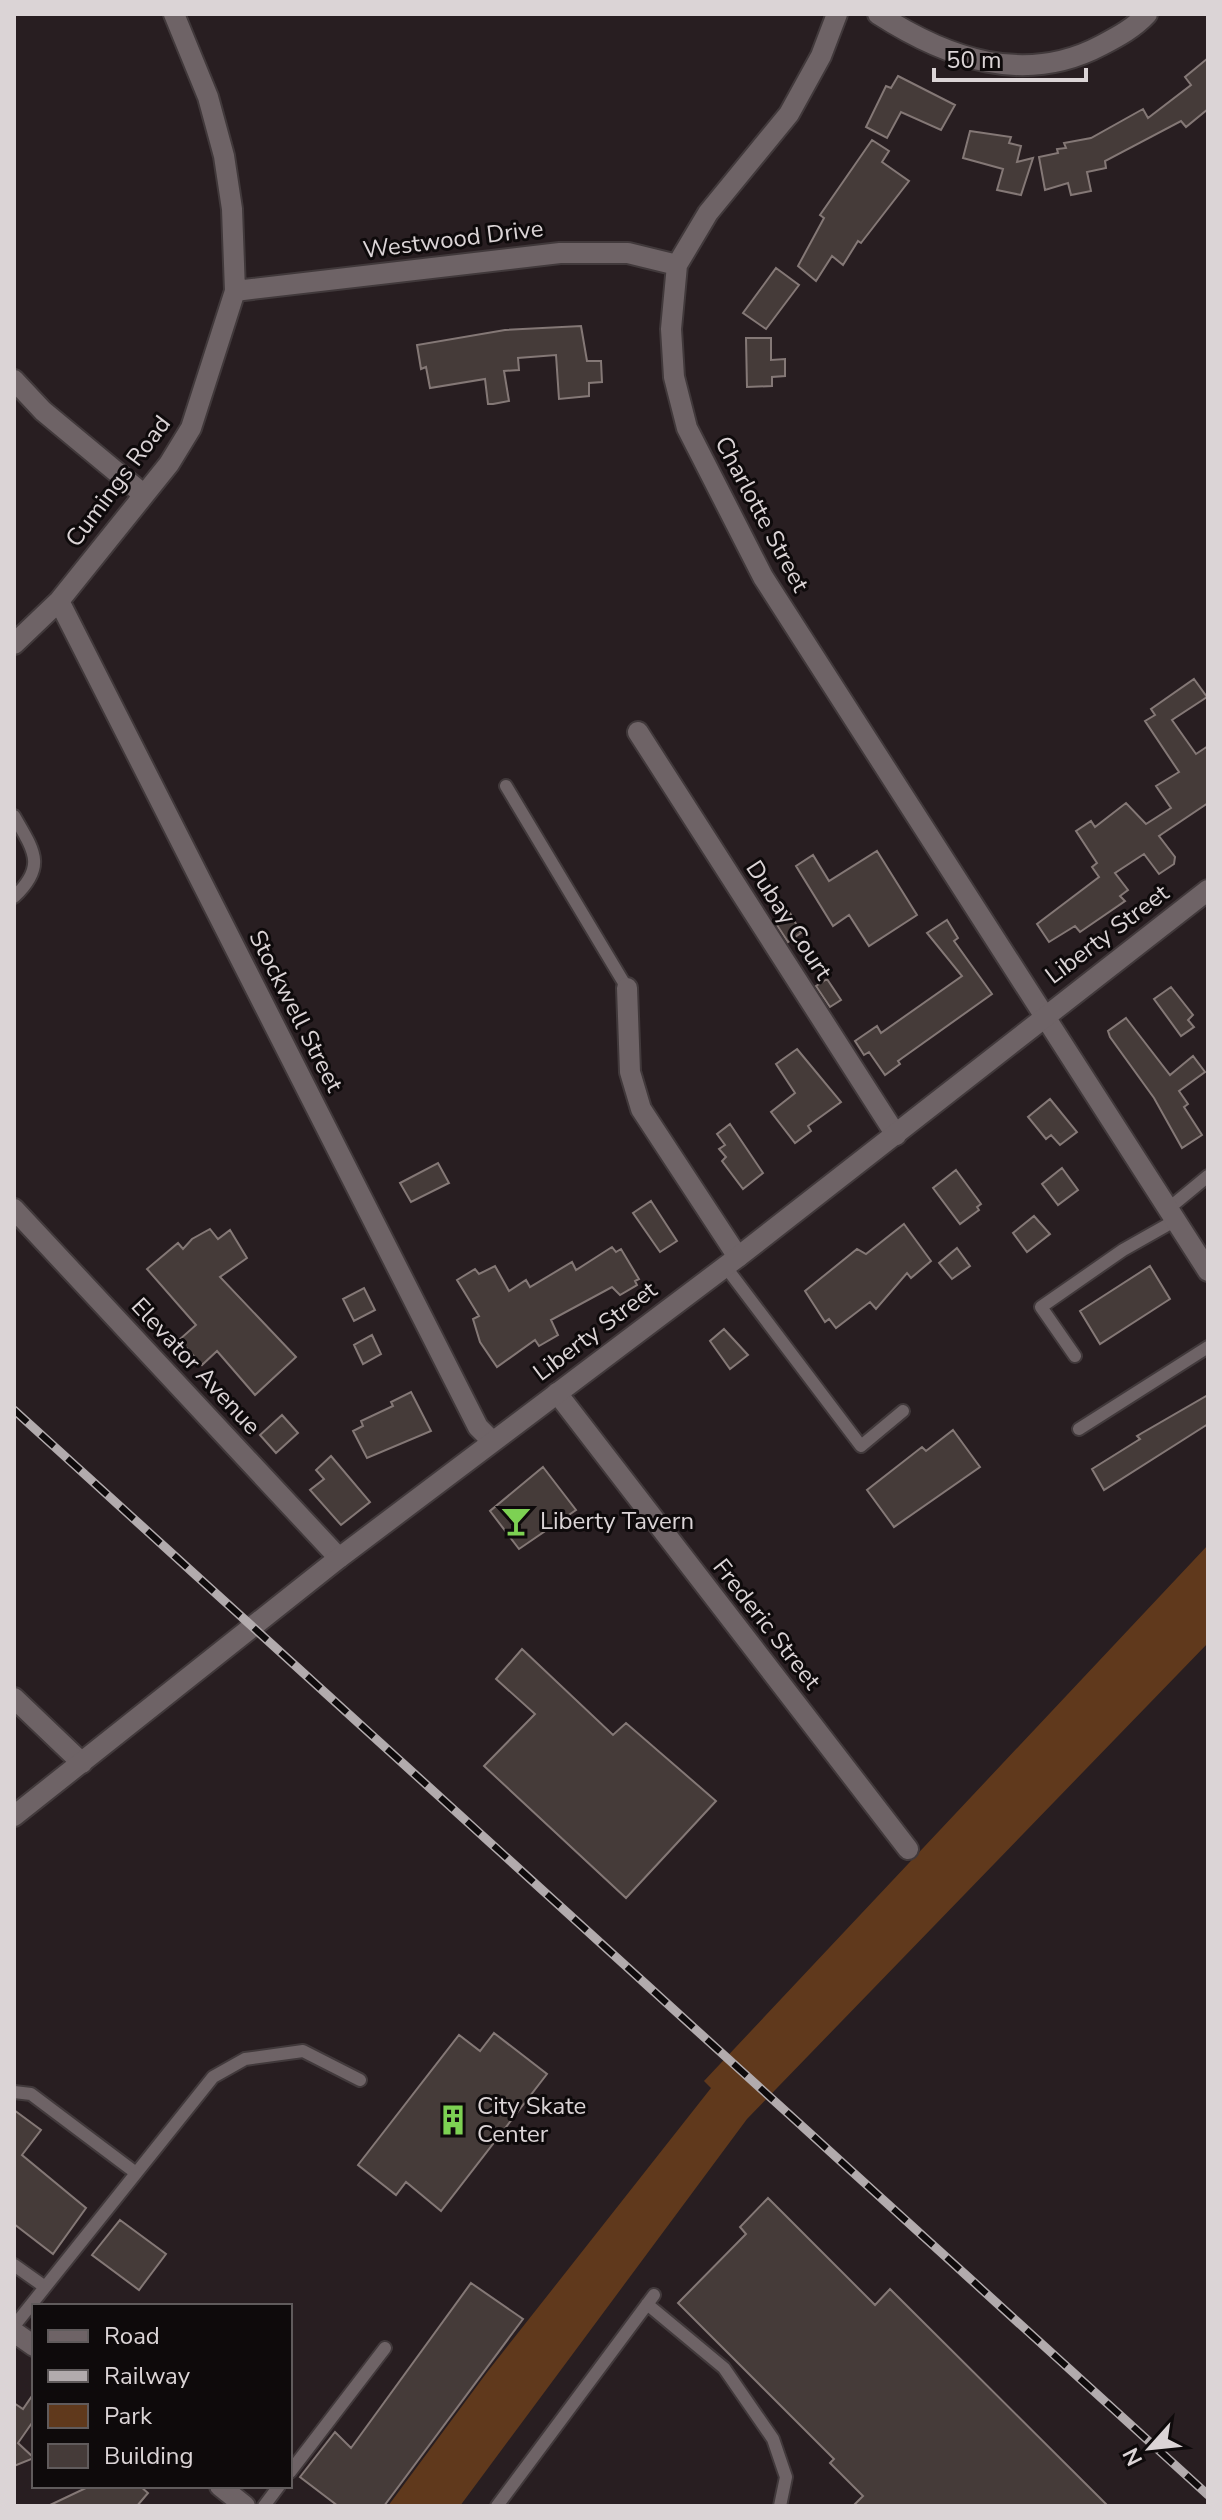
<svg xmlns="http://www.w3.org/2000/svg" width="1222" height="2520" viewBox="0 0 1222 2520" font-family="'Nunito Sans',sans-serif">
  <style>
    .green { fill: #60391c }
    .building { fill: #453b39; stroke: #847876; stroke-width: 2 }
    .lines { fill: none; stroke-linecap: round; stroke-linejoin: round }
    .lane-casing { stroke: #41393b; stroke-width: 16 }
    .street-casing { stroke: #41393b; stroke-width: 24 }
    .secondary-casing { stroke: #41393b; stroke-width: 24 }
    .lane { stroke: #6e6366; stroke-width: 12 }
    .street { stroke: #6e6366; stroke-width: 20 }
    .secondary { stroke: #6e6366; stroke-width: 20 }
    .rail-casing { stroke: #b2abad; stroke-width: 9 }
    .rail { stroke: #0e0a0b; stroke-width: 6; stroke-dasharray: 18; stroke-linecap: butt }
    .labels { text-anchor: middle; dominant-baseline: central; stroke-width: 6; stroke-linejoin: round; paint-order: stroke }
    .street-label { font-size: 24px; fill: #dbd4d6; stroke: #0e0a0b }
    .poi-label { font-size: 24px; fill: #dbd4d6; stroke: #0e0a0b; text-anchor: start }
  </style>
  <rect width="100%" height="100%" fill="#281e21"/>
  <path class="green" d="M1208,1545V1643L747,2119L460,2506H388L488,2371L711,2088L704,2081Z"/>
  <path class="building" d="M1208,58V109L1186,127L1181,121L1105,161L1106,168L1087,172L1091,191L1071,195L1068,183L1045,190L1039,157L1058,153L1057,149L1066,148L1064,143L1091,138L1143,109L1148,118L1191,85L1185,77Z
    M898,76L955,105L941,130L901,112L887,138L866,127L886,86L891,88Z
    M970,131L1011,137L1009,143L1021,146L1017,162L1033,158L1021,195L997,190L1003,169L963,158Z
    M872,140L889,151L882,162L909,181L861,243L858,241L843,265L832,256L816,281L798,266L824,218L820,215Z
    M776,268L799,285L766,329L743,313Z
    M581,326L587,361H601L602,382L589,383V396L559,399L556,355L518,358L519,370L504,371L509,401L493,404H488L485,379L430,388L426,367L421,369L417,345L505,330Z
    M746,338H771V360L785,359V376L772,377V386L747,387Z
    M1194,679L1207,697L1172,720L1196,754L1208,746V803L1159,836L1175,857L1174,864L1159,874L1144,854L1115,873L1128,890L1120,896L1125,901L1080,932L1075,926L1049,942L1037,924L1099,877L1092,867L1097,863L1076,831L1091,821L1095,827L1126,803L1146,824L1171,808L1156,786L1179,772L1145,721L1155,715L1151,709Z
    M877,851L917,915L869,946L849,915L833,926L796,866L813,855L829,881Z
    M790,913L801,933L788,942L775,922Z
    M947,920L958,938L954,941L992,994L898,1061L900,1064L885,1075L869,1052L864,1055L855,1041L877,1026L881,1033L962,976L927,933Z
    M827,979L841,1000L830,1007L816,986Z
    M1171,987L1193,1015L1188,1020L1194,1027L1181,1036L1154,999Z
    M1126,1018L1170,1075L1193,1056L1205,1072L1179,1091L1188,1104L1184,1107L1202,1135L1182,1148L1154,1098L1110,1037L1108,1031Z
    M797,1049L841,1102L808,1126L811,1131L795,1143L771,1112L795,1093L776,1064Z
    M1050,1099L1077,1132L1060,1145L1051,1135L1046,1139L1028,1117Z
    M730,1124L763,1173L743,1189L722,1161L726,1157L719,1149L725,1145L717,1134Z
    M438,1163L449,1183L411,1202L400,1183Z
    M1062,1168L1078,1190L1058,1205L1042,1184Z
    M956,1170L981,1204L977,1207L979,1210L960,1224L933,1188Z
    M651,1201L677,1241L660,1252L633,1213Z
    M1034,1216L1050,1234L1027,1252L1013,1233Z
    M904,1224L931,1261L911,1278L907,1273L876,1309L870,1302L836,1328L829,1319L825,1322L805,1291L857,1249L866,1254Z
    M210,1229L218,1239L230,1230L247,1258L220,1277L296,1357L255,1395L217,1351L202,1365L179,1340L196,1325L147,1269L178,1243L183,1249L192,1239Z
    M612,1247L616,1252L621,1249L639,1279L635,1281L637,1285L620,1295L612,1287L551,1320L558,1335L539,1346L535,1340L497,1367L480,1342L473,1319L479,1316L457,1280L475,1269L479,1274L495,1266L509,1291L526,1280L530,1287L572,1262L576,1270Z
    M957,1248L970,1266L952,1279L939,1263Z
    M1150,1266L1170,1299L1100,1344L1080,1311Z
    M364,1288L375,1310L354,1321L343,1299Z
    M724,1329L748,1355L730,1369L710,1341Z
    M372,1335L381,1354L363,1364L354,1345Z
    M411,1392L431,1431L367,1458L353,1431L363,1426L361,1421L393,1406L391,1402Z
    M1208,1395V1424L1104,1490L1092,1469L1140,1439L1137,1436Z
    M282,1415L298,1433L276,1453L260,1435Z
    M953,1430L980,1467L894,1527L867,1490L922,1447L926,1451Z
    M331,1456L370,1502L341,1525L310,1490L324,1479L316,1470Z
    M543,1467L576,1510L519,1549L490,1511Z
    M522,1649L613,1735L626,1723L716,1801L626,1898L484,1766L535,1714L496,1679Z
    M494,2033L547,2074L441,2211L406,2182L396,2195L358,2165L459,2035L480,2051Z
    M14,2110L41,2130L22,2155L86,2208L53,2254L14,2224Z
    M768,2198L875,2305L890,2289L1108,2506H853L863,2496L830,2463L834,2459L678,2303L746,2234L740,2227Z
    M120,2220L166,2254L139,2290L92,2255Z
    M471,2283L523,2319L384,2506H338L300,2477L335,2432L351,2448Z
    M34,2393V2420L18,2443L34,2458L14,2466V2403L23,2409Z
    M90,2486H140L148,2493L137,2506H48Z"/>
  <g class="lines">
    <g class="lane-casing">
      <path id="lane" d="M506,786L627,988
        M14,816C34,851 47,866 14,897
        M1168,1209L1208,1176
        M725,1266L861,1446L903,1411
        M1075,1356L1041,1307L1123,1250L1176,1220
        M1079,1429L1208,1347
        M14,2092L31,2094L136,2173
        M14,2265L45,2287
        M647,2304L724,2368L773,2439L786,2477L780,2506
        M14,2326L213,2077L245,2059L303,2051L360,2080
        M290,2472L385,2348
        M264,2506L279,2486
        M497,2506L654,2295"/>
    </g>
    <g class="street-casing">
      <path id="street" d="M837,14L821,56L789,114L708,213L677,265L671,329L674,377L687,428L763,577L1208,1271
        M878,14C948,59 1025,86 1102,45C1119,36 1134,28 1147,14
        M235,291L560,253H628L677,265
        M14,380L43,411L143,494
        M59,601L478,1427L492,1441
        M14,644L59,601L169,464L191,428L235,291L232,209L224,156L208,97L174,14
        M638,732L896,1135
        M627,988L630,1072L641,1109L738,1257
        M14,1209L339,1558
        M557,1393L908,1849
        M14,1698L82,1763
        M14,2332L34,2346
        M220,2486L245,2506"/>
    </g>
    <g class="secondary-casing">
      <path id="secondary" d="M14,1816L339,1558L738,1257L1208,890"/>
    </g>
    <use href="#lane" class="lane"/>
    <use href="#street" class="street"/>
    <use href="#secondary" class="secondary"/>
    <g class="rail-casing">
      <path id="rail" d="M14,1410L1208,2495"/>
    </g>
    <use href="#rail" class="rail"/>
  </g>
  <defs>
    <g id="bar-bare" transform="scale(2.4)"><path d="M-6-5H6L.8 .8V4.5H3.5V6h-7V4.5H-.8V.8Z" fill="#7dd153" stroke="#0e0a0b" stroke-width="2.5" paint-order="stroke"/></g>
    <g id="building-bare" transform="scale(2.4)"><path d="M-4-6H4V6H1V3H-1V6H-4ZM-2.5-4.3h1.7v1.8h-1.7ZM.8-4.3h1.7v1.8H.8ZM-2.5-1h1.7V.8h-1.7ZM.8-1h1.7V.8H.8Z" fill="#7dd153" stroke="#0e0a0b" stroke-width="2.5" paint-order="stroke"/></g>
  </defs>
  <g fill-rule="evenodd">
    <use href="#bar-bare" x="516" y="1521"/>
    <use href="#building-bare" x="453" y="2120"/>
  </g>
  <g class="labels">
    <g class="street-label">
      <text transform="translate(453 239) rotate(-7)">Westwood Drive</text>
      <text transform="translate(118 481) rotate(-53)">Cumings Road</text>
      <text transform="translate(762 514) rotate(62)">Charlotte Street</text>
      <text transform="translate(789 920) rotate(57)">Dubay Court</text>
      <text transform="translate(1107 934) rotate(-37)">Liberty Street</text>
      <text transform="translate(296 1011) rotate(63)">Stockwell Street</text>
      <text transform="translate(595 1331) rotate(-37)">Liberty Street</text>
      <text transform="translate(196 1366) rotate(47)">Elevator Avenue</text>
      <text transform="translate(767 1624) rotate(52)">Frederic Street</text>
    </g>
    <g class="poi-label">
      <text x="540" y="1521">Liberty Tavern</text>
      <text x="477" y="2106">City Skate<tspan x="477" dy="28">Center</tspan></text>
    </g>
  </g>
  <rect width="1222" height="2520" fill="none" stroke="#dbd4d6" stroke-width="32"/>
  <rect x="32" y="2304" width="260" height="184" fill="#0e0a0b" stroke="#605b5c" stroke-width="2"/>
  <rect x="48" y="2330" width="40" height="12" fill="#6e6366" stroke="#605b5c" stroke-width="2"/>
  <text x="104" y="2344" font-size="24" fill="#dbd4d6">Road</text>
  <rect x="48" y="2370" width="40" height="12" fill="#b2abad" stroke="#605b5c" stroke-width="2"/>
  <text x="104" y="2384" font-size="24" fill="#dbd4d6">Railway</text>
  <rect x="48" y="2404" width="40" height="24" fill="#60391c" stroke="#605b5c" stroke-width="2"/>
  <text x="104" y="2424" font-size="24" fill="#dbd4d6">Park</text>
  <rect x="48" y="2444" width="40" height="24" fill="#453b39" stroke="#605b5c" stroke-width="2"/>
  <text x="104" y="2464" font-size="24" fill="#dbd4d6">Building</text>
  <g transform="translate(1150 2448) rotate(243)" stroke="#0e0a0b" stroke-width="6" paint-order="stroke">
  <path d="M0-6L14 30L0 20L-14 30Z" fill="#dbd4d6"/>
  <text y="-12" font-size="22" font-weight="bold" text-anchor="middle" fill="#dbd4d6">N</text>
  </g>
  <path d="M934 68v12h152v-12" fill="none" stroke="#dbd4d6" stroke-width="4"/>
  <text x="946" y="68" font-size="24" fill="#dbd4d6" stroke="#0e0a0b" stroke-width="6" paint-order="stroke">50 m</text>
</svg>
